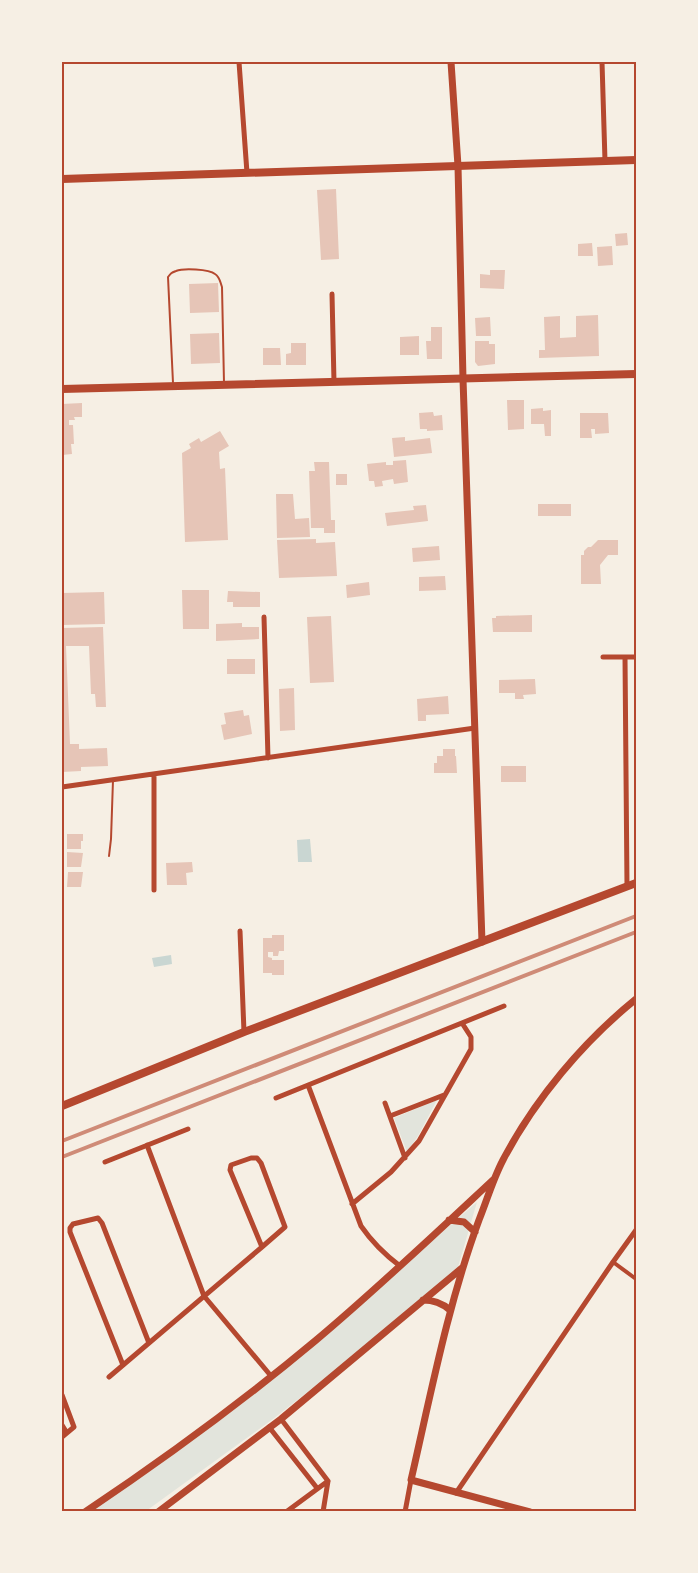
<svg xmlns="http://www.w3.org/2000/svg" width="698" height="1573" viewBox="0 0 698 1573" font-family="'Crimson Pro',serif">
  <style>
    .green { fill: #e2e4dc }
    .water { fill: #c9d6d2 }
    .building { fill: #e6c5b7 }
    .lines { fill: none; stroke-linecap: round; stroke-linejoin: round }
    .service { stroke: #b5482f; stroke-width: 2 }
    .pedestrian { stroke: #b5482f; stroke-width: 4 }
    .minor { stroke: #b5482f; stroke-width: 5 }
    .tertiary { stroke: #b5482f; stroke-width: 7 }
    .secondary { stroke: #b5482f; stroke-width: 8 }
    .rail { stroke: #cf8b77; stroke-width: 4 }
    .neatline { fill: none; stroke: #b5482f; stroke-width: 2 }
  </style>
  <rect width="100%" height="100%" fill="#f6efe4"/>
  <path class="green" d="M437,1100L418,1136L407,1152L394,1118Z
    M477,1202L458,1267L342,1365L273,1419L146,1511L89,1512L136,1480L379,1287Z"/>
  <path class="water" d="M310,839L312,862H298L297,840Z
    M171,955L172,964L154,967L152,958Z"/>
  <path class="building" d="M336,189L339,259L321,260L317,190Z
    M627,233L628,245L616,246L615,234Z
    M592,243L593,256H578V244Z
    M612,246L613,265L598,266L597,247Z
    M490,270H505L504,289L480,288V274L490,275Z
    M218,283L219,312L190,313L189,284Z
    M598,315L599,356L539,358V350H545L544,317L560,316V338L576,337V316Z
    M490,317L491,336H476L475,318Z
    M431,327H442V359H427L426,341H431Z
    M219,333L220,363L191,364L190,334Z
    M419,336V355H400V337Z
    M475,341H489V344H495V364L478,366L475,362Z
    M291,343H306V365H286V354L291,353Z
    M263,348H280L281,365H263Z
    M507,400H524V429L508,430Z
    M82,403V417H74L75,420H69V425H73L74,444H71L72,454L62,455V404Z
    M543,408V411L551,410V436H545L544,424H531V409Z
    M433,412L434,416L442,415L443,430L427,431V429H420L419,413Z
    M580,413H608L609,433L595,434V429H591L592,438H580Z
    M220,431L229,446L219,452L220,469L225,468L228,540L185,542L182,453L191,448L189,444L199,438L201,442Z
    M405,437V441L430,438L432,453L394,457L392,438Z
    M406,460L408,482L394,484L393,479L382,481L383,486L375,487L374,481H369L367,464L386,462V465H393V461Z
    M314,462H329L331,520H335V533H324V528H311L309,471H315Z
    M336,474H347V485H336Z
    M276,494H293L295,519L309,518L310,537L277,538Z
    M538,504H571V516H538Z
    M426,505L428,521L387,526L385,513L414,510L413,506Z
    M316,539V543L335,542L337,576L279,578L277,540Z
    M598,540H618V555H608L600,565L601,584H581V555H584V551L588,547H591Z
    M439,546L440,560L413,562L412,548Z
    M445,576L446,590L419,591V577Z
    M634,579H636V613H634Z
    M369,582L370,595L347,598L346,585Z
    M182,590H209V629H183Z
    M228,591L260,592V607H233V602H227Z
    M104,592L105,624L62,625V593Z
    M532,615V632H493L492,618H496V616Z
    M331,616L334,682L310,683L307,617Z
    M242,623V627H259V639L216,641V624Z
    M103,627L106,707H96L95,694H91L89,646H66L70,744H79V749L107,748L108,766L81,767V771L62,772V628Z
    M227,659H255V674H227Z
    M535,679L536,694L523,695L524,699H515V693H499V680Z
    M294,688L295,730L280,731L279,689Z
    M448,696L449,714L426,715V721H418L417,699Z
    M243,710L244,716L249,715L252,734L224,740L221,725L226,724L224,713Z
    M443,749H455V756H456L457,773H434V763H437V756H443Z
    M501,766H526V782H501Z
    M67,834H83V841H81V849H67Z
    M67,852L83,853L81,867H67Z
    M192,862L193,872L186,873L187,885H167L166,863Z
    M68,872H83L81,887H67Z
    M272,935H284V951H279L278,956H273V952H268V957L272,958V960H284V975H272V973H263V938H272Z"/>
  <g class="lines">
    <path class="service" d="M173,383L168,277C171,273 171,273 176,271C183,268 209,269 215,274C220,277 220,282 222,287L224,383
      M62,827L63,906
      M109,856L111,839L113,780"/>
    <path class="pedestrian" d="M613,1262L636,1279"/>
    <path class="minor" d="M239,62L247,173
      M602,62L605,161
      M332,294L334,382
      M264,617L268,758
      M603,657H636
      M625,657L627,886
      M154,774V890
      M62,787L475,728
      M240,931L244,1032
      M308,1085L361,1226C372,1242 384,1254 400,1266
      M276,1098L504,1006
      M385,1103L405,1158
      M390,1116L444,1095
      M147,1145L204,1296L271,1376
      M105,1162L188,1129
      M352,1204L391,1172L419,1141L471,1049V1037L462,1023
      M123,1365L70,1232V1228L73,1224L98,1218L102,1223L149,1343
      M109,1377L262,1247L285,1227L261,1163L257,1158H251L231,1165L230,1170L262,1247
      M62,1395L74,1427L62,1437
      M281,1419L328,1481L323,1512
      M62,1425L67,1433
      M269,1427L317,1488
      M456,1493L613,1262L636,1230
      M286,1512L328,1481
      M405,1512L411,1480"/>
    <path class="tertiary" d="M451,62L458,166L463,379L482,942
      M449,1220L464,1222L475,1232
      M423,1300C434,1300 442,1303 450,1310
      M85,1512C164,1459 242,1402 315,1341C377,1289 435,1234 494,1179
      M158,1512L281,1419L462,1268
      M530,1512L411,1480C431,1393 448,1304 479,1220C487,1200 493,1179 503,1160C535,1099 583,1042 636,999"/>
    <path class="secondary" d="M62,179L636,160
      M62,389L636,374
      M62,1106L244,1032L636,883"/>
    <path class="rail" d="M62,1141L636,916
      M62,1157L636,932"/>
  </g>
  <rect width="698" height="1573" fill="none" stroke="#f6efe4" stroke-width="126"/>
  <rect x="63" y="63" width="572" height="1447" class="neatline"/>
</svg>
